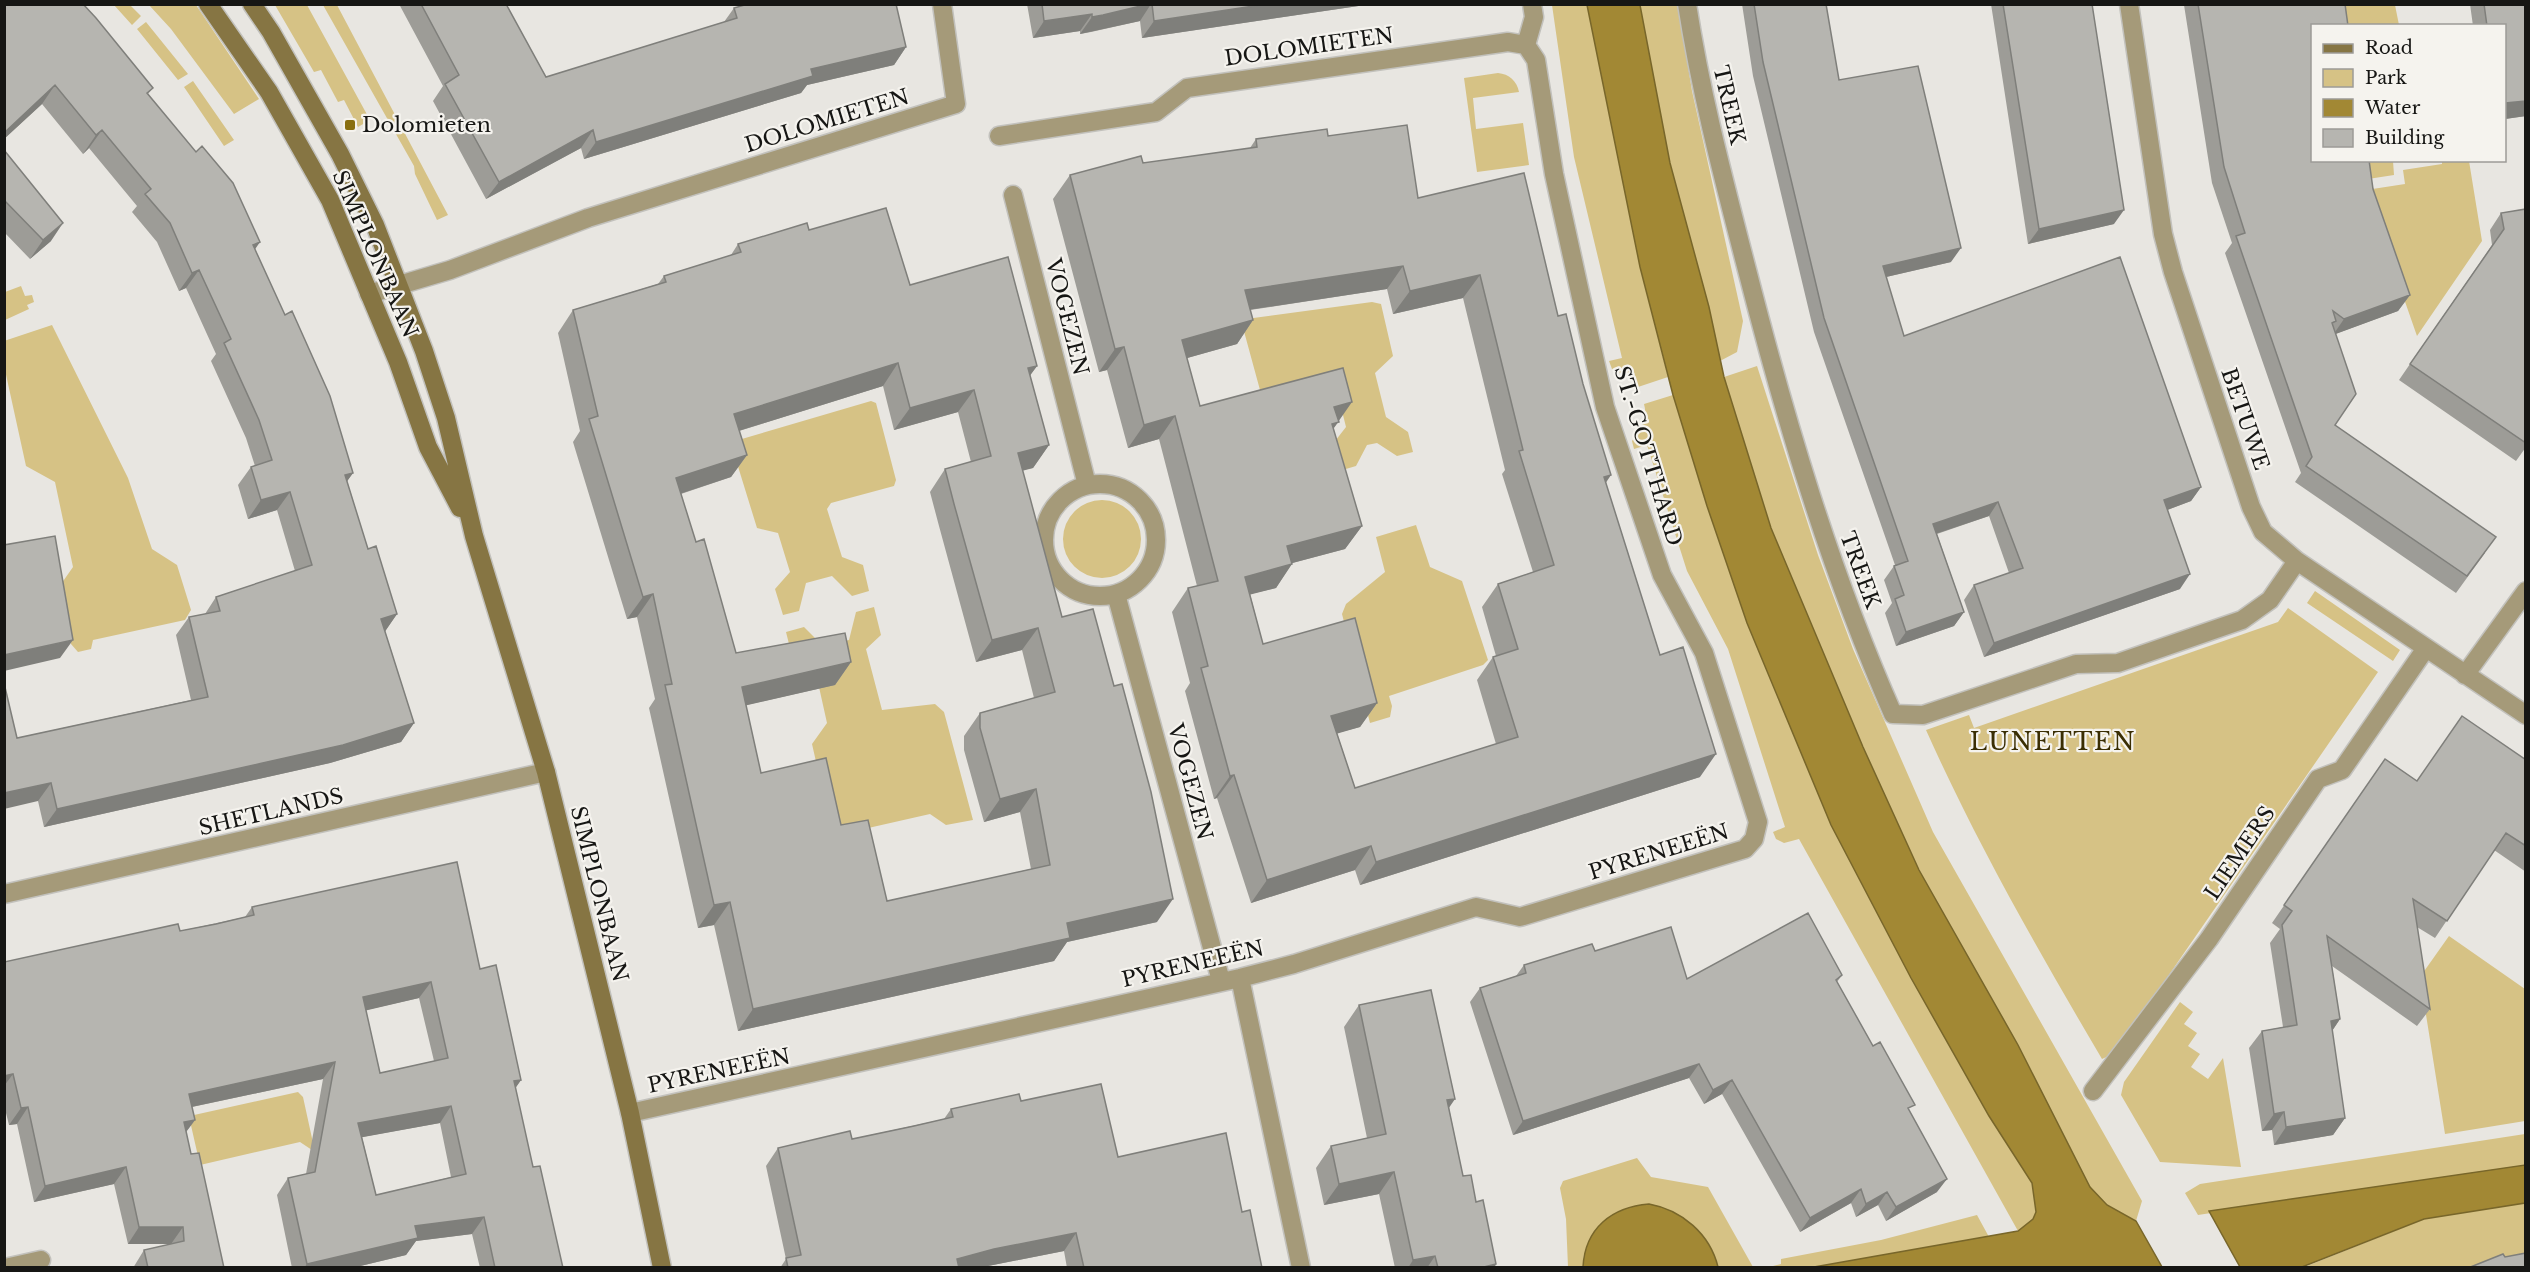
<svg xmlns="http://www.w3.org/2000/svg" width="2530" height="1272" viewBox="0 0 2530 1272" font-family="'Libre Baskerville',serif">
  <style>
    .green { fill: #d6c285 }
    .water { fill: #a28834; stroke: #78662a; stroke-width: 1.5 }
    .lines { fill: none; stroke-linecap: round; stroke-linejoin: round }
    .street-casing { stroke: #c2c1bc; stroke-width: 21 }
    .secondary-casing { stroke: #c2c1bc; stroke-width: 21 }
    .street { stroke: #a59a79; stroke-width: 18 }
    .secondary { stroke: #867543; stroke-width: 18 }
    .wall { fill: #9d9c97; fill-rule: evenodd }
    .shaded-wall { fill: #7f7f7b }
    .building { fill: #b6b5b0; stroke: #7f7f7b; stroke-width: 1.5; fill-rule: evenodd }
    .poi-dot { fill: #896f10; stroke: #f5f3ee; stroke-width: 2 }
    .labels { text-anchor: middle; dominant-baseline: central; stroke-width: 4.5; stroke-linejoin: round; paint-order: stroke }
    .street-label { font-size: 21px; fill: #161614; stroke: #f5f3ee }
    .poi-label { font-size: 21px; fill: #161614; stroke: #f5f3ee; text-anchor: start }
    .quarter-label { font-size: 24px; letter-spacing: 1.5px; fill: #3a2e03; stroke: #f5f3ee }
  </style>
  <rect width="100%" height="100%" fill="#e8e6e1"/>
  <path class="green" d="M114,5H130L141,16L132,25Z
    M149,5H196L259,99L234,114L171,29Z
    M275,5H307L370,120L358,127L344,100L338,102L321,70L314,72Z
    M323,5H337L448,215L437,220L415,174L414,166Z
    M1552,5H1587L1640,267L1668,377L1638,387L1628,376L1612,369L1609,361L1622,358L1574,157Z
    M1640,5H1678L1692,91L1743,321L1737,352L1720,361L1709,307L1670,163Z
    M2341,5H2395L2399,25H2344Z
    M146,22L188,74L178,80L137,29Z
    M1498,73C1509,74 1517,81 1519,92L1473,98L1476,129L1523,123L1529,165L1477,172L1464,78Z
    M193,81L234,140L224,146L184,87Z
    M2365,161H2393L2394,175L2368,179Z
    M2442,161H2469L2482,241L2417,336L2366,190L2405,184L2403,170L2442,164Z
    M21,286L25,296L32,295L34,302L27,305L29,309L5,320V292Z
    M1372,302L1381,304L1393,356L1375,373L1386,417L1408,432L1413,452L1397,456L1377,443L1367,445L1356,466L1339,471L1332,445L1346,427L1336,387L1260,390L1242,324L1246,319Z
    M52,325L128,478L152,549L177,565L191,610L185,620L93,640L91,649L78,652L71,644L59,587L73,567L55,482L26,466L5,370L4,341Z
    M1757,366L1818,555L1853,649L1933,832L2142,1201L2136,1221L2107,1205L2090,1187L2018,1045L1919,870L1863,747L1771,528L1724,377Z
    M1673,395L1707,506L1747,623L1831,824L1911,978L1989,1116L2032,1183L2036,1212L2033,1219L2018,1231L1799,839L1784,843L1776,839L1773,832L1785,827L1728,649L1687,571L1647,445L1634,449L1632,441C1641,430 1648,418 1644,404Z
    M871,401L876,403L896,480L894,486L831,503L827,509L842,557L863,565L869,591L852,596L832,576L806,583L799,611L783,615L775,589L790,572L778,533L757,528L732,447L735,441Z
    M1063 539a39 39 0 1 1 78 0a39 39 0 1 1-78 0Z
    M1416,525L1430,567L1462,581L1488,660L1483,665L1389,696L1392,706L1390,717L1370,723L1342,614L1346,604L1385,572L1376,537Z
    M2315,591L2400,650L2393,661L2307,603Z
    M874,607L881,635L866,649L882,710L935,704L944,712L973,820L946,825L930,814L833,836L812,744L827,723L815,669L793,660L786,632L804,627L823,646L849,640L856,612Z
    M2288,608L2378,672L2115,1053L2102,1059C2039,952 1977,844 1926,730L1969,715L1974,728L2278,622Z
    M2449,936L2525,989V1121L2445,1134L2420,977Z
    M2180,1002L2193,1012L2184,1024L2197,1033L2188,1046L2200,1054L2191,1067L2208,1079L2223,1058L2241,1167L2160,1162L2121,1095L2124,1082Z
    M298,1092L303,1097L315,1152L300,1142L200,1165L190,1121L194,1115Z
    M2525,1134V1165L2198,1215L2185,1193L2200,1184Z
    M1637,1158L1651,1177L1708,1187L1753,1267H1718L1708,1244L1698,1230L1584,1254L1583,1267H1568L1566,1219L1560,1188L1563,1181Z
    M2525,1203V1267L2302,1268L2424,1219Z
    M1977,1215L1989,1237L1814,1267L1765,1268L1781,1264V1259L1881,1240Z"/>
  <path class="water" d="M1587,5H1640L1670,163L1709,307L1724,377L1771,528L1863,747L1919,870L2018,1045L2090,1187L2107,1205L2136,1221L2162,1267H1814L2018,1231L2033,1219L2036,1212L2032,1183L1989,1116L1911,978L1831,825L1747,623L1707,506L1673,395L1640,267Z
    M2525,1165V1203L2424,1219L2302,1267H2240L2209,1211Z
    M1649,1204C1682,1210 1710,1234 1718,1267H1583C1585,1228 1612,1207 1649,1204Z"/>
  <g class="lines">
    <g class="street-casing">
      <path id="street" d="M1687,4C1701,95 1724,181 1747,270C1786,422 1830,571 1893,714L1923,715L2076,664L2118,663L2242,620L2270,600L2297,561
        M2129,4L2163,234L2173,272L2251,507L2263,532L2297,561L2526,715
        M999,136L1156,112L1187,88L1508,42L1526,45
        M1013,195L1087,485
        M369,294L450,270L588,218L956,104L942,4
        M1044 540a56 56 0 1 1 112 0a56 56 0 1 1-112 0Z
        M1116,594L1221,981
        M2465,675L2526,591
        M4,894L546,772
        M1240,978L1301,1268
        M2093,1091L2209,939L2318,779L2342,770L2426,648
        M630,1113L1240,978L1294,964L1476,907L1520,917L1745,849L1754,839L1758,822L1704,653L1662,575L1605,407L1554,174L1536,60L1526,45L1534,17L1532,4
        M5,1268L41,1260"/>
    </g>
    <g class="secondary-casing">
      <path id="secondary" d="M208,4L269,92L330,200L398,362L428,447L460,508
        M252,4L271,32L340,154L375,225L424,351L446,418L474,536L546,772L630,1113L662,1268"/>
    </g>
    <use href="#street" class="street"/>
    <use href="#secondary" class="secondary"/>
  </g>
  <path class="wall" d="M4,4L153,88L148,94L255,249L353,473L347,481L368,549L397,614L385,631L414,723L401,742L330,763L44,827L38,801L17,738L191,700L176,635L189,617L205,614L216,597L295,571L277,510L248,519L238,485L251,467L255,466L246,438L211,361L216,354L186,288L179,291L157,242L132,212L137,206L89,148L83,154L42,104L4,139Z
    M399,4H506L546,77L724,22L734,8L906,47L894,65L807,85L801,93L584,159L581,148L486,199L433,101L443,86Z
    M1027,4H1372L1142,38L1140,21L1091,32L1080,34V31L1033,38Z
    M1742,4H1826L1839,80L1951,262L1886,277L1904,336L2201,487L2191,501L2167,510L2180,589L1984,657L1964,600L1974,585L2009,573L1989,516L1937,534L1964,612L1954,626L1896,646L1885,613L1892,603L1884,580L1894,566L1895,565L1814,332L1753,76Z
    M1991,4H2092L2114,224L2028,244Z
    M2345,4L2373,189L2410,295L2398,311L2335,334V425L2485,553L2456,593L2295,482L2301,473L2225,253L2232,243L2212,183L2184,5Z
    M2470,4H2526V116L2505,119V26H2473Z
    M1328,136L1418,198L1558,316L1606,483L1660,655L1700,777L1360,885L1355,870L1251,903L1217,798L1214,799L1185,691L1190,683L1172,612L1188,588L1197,586L1159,439L1128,448L1107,370L1099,372L1053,199L1070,175L1250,148L1256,139ZM1387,289L1393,314L1463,298L1505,470L1502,474L1533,572L1498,584L1482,607L1496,656L1493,657L1477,680L1496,744L1355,788L1337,733L1360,727L1377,703L1263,644L1250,594L1276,588L1292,563L1345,549L1362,526L1333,429L1339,421L1200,406L1187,358L1237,344L1253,320L1250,310Z
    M4,150L51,241L30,259L4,232Z
    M2526,209V447L2516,461L2399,380L2492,245L2490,230L2501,213Z
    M809,230L910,285L1037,366L1030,375L1049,445L1033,468L1022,470L1062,617L1157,922L1067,942L1054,961L738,1031L714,925L698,928L649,708L655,699L637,617L627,619L573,442L580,431L558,333L573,310L658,284L664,276L731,255L738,244ZM883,386L894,430L958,412L971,462L945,469L930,492L939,526L976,662L1022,650L1034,698L980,713L964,736V750L984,822L1020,812L1031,869L887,901L841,825L761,773L746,705L835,685L851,662L736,653L696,542L681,494L731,477L747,455L739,431Z
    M2385,759L2417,781L2526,760V872L2494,850L2435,938L2417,927L2430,1009L2417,1026L2332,966L2340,1019L2332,1031L2345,1118L2333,1135L2274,1145L2272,1130L2262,1131L2249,1048L2262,1031L2283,1027L2270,943L2280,929L2272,923Z
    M252,907L480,969L521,1080L515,1088L533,1167L563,1268H480L472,1234L416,1241L406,1255L352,1268H292L277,1195L288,1178L306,1174L323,1079L192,1107L195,1120L186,1132L191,1154L224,1268H133L144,1250L171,1244H128L114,1184L34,1202L17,1124L9,1125L4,1105V962L180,931L245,917ZM419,998L434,1061L380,1073L366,1010ZM440,1123L451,1177L376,1195L362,1137Z
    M1595,951L1687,979L1842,975L1837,982L1910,1112L1937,1192L1886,1221L1878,1205L1856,1217L1851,1203L1800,1232L1722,1094L1704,1104L1689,1078L1513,1135L1470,1002L1480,988L1516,976L1524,965Z
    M1359,1005L1449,1108L1463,1176L1476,1202L1496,1264L1494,1268H1395L1379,1194L1324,1205L1316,1168L1331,1146L1367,1138L1344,1027Z
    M1021,1101L1118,1157L1242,1212L1262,1268H1067L1064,1251L978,1268H780L786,1259L766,1166L778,1148L852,1139L944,1119L951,1109Z"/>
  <path class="shaded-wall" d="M1149,4H1151L1140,21L1080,34L1092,17Z
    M1267,4H1372L1142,38L1154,21Z
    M1092,14L1080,31L1033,38L1044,21Z
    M906,47L894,65L807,85L801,93L584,159L596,142L811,69Z
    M55,85L42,104L4,139V133Z
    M2526,101V116L2505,119V103Z
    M102,130L89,148L83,154L96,135Z
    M593,130L581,148L486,199L499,182Z
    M2124,210L2114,224L2028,244L2039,229Z
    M63,223L51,241L30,259L43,240Z
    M260,242L247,261L253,245Z
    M1961,248L1951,262L1873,280L1883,266Z
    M1403,266L1387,289L1228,313L1245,290Z
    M199,270L186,288L179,291L192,273Z
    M1480,275L1463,298L1393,314L1410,291Z
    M2410,295L2398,311L2333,335L2344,319Z
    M1253,320L1237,344L1166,364L1182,340Z
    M1124,347L1107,370L1099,372L1115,349Z
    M898,363L883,386L719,437L734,414Z
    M1037,366L1021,388L1028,368Z
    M974,390L958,412L894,430L910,408Z
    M1352,402L1322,445L1334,407Z
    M1175,416L1159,439L1128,448L1144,425Z
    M1049,445L1033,468L1002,476L1018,453Z
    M747,455L731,477L661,500L676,478Z
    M353,473L340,491L345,475Z
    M1611,475L1595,499L1604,477Z
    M2201,487L2191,501L2154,515L2164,500Z
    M290,492L277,510L248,519L261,500Z
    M1998,502L1989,516L1923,538L1933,524Z
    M1362,526L1345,549L1270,569L1287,546Z
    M1292,564L1276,588L1229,600L1245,577Z
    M2190,574L2180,589L1984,657L1994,643Z
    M653,594L637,617L627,619L643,597Z
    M1964,612L1954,626L1896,646L1906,632Z
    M397,614L384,633L381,619Z
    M1038,628L1022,650L976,662L992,640Z
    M73,640L60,658L4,671V655Z
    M851,662L835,685L726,710L742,687Z
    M1377,703L1360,727L1315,740L1331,716Z
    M414,723L401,742L330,763L44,827L57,809Z
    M1716,754L1700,777L1360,885L1376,862Z
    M1234,775L1217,798L1214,799L1230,776Z
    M51,783L38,801L4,809V793Z
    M1036,789L1020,812L984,822L1000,799Z
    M1371,846L1355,870L1251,903L1267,880Z
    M1173,899L1157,922L1067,942L1054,961L738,1031L753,1009L1067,923Z
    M730,902L714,925L698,928L714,905Z
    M431,982L419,998L351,1014L363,997Z
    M2340,1019L2328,1037L2331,1021Z
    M335,1062L323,1079L177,1110L189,1094Z
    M1699,1064L1689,1078L1513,1135L1523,1121Z
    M13,1074L4,1086V1076Z
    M521,1080L510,1096L514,1081Z
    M1732,1080L1722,1094L1704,1104L1713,1090Z
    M1455,1099L1440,1121L1447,1100Z
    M451,1106L440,1123L347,1140L358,1123Z
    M28,1107L17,1124L9,1125L21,1108Z
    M2284,1112L2272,1130L2262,1131L2274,1114Z
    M2345,1118L2333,1135L2274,1145L2286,1127Z
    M195,1120L183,1136L184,1122Z
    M126,1167L114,1184L34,1202L45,1186Z
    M1394,1172L1379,1194L1324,1205L1339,1184Z
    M1947,1179L1937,1192L1886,1221L1896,1207Z
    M1861,1189L1851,1203L1800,1232L1810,1218Z
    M1887,1192L1878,1205L1856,1217L1866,1204Z
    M484,1217L472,1234L416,1241L406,1255L352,1268H304L307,1264L415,1226Z
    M139,1227H183L171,1244H128Z
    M1076,1233L1064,1251L978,1268H951L957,1259L994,1249Z
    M1435,1256L1427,1268H1408L1413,1260Z
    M1496,1264L1494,1268H1480Z"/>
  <path class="building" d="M4,4H83L96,18L153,88L147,93L196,152L202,146L233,183L260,242L253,245L285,315L292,311L330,396L353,473L345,475L368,549L376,546L397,614L381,619L414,723L343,745L57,809L51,783L4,793V683L17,738L208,697L189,617L220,611L216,597L312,565L290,492L261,500L251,467L272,460L259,420L224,343L231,339L199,270L192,273L170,223L145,194L151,189L102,130L96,135L55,85L4,133Z
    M421,4H506L546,77L737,18L734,8L748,4H896L906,47L811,69L813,76L596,142L593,130L499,182L445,84L459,75Z
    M1042,4H1149L1103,15L1092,17V14L1044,21Z
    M1152,4H1267L1154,21Z
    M1754,4H1826L1839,80L1918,66L1961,248L1883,266L1904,336L2120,257L2201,487L2164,500L2190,574L1994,643L1974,585L2023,568L1998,502L1933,524L1964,612L1906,632L1895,599L1904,595L1894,566L1908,561L1824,318L1763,62Z
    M2003,4H2092L2124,210L2039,229Z
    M2198,4H2345L2348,26H2313V160H2369L2373,189L2410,295L2344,319L2333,311L2336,321L2332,323L2356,394L2335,425L2496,537L2467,576L2306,466L2312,457L2236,236L2245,233L2224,167Z
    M2484,4H2526V101L2505,103V26H2487Z
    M1407,125L1418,198L1524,173L1558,316L1566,314L1583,384L1611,475L1604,477L1660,655L1683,647L1716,754L1376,862L1371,846L1267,880L1234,775L1230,776L1201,668L1208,666L1188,588L1218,581L1175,416L1144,425L1124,347L1115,349L1070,175L1141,156L1143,163L1257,147L1256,139L1327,129L1328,136ZM1403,266L1410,291L1480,275L1523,450L1519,451L1554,565L1498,584L1518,649L1493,657L1518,737L1355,788L1331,716L1377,703L1355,618L1263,644L1245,577L1292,564L1287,546L1362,526L1332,424L1339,422L1334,407L1352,402L1343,368L1200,406L1182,340L1253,320L1245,290Z
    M4,150L63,223L43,240L4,200Z
    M886,208L910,285L1008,257L1037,366L1028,368L1049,445L1018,453L1062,617L1093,609L1114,686L1122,684L1151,792L1173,899L1067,923L1070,938L753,1009L730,902L714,905L665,685L672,684L653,594L643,597L589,419L598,416L573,310L666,282L664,276L741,252L738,244L807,223L809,230ZM898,363L910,408L974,390L991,456L945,469L954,504L992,640L1038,628L1055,692L980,713V728L1000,799L1036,789L1050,865L887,901L868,820L841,825L826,758L761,773L742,687L851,662L845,633L736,653L704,539L696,542L676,478L747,455L734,414Z
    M2526,209V443L2410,364L2504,229L2501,213Z
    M55,536L73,640L4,655V545Z
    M2462,716L2526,760V846L2506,833L2447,921L2413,899L2430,1009L2327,936L2340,1019L2331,1021L2345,1118L2286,1127L2284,1112L2274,1114L2262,1031L2297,1025L2282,925L2292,911L2284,905L2385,759L2417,781Z
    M457,862L480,969L496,965L521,1080L514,1081L533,1167L540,1166L563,1268H495L484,1217L415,1226L418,1238L307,1264L288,1178L315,1172L335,1062L189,1094L195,1120L184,1122L191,1154L199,1153L224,1268H148L144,1250L184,1241L183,1227H139L126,1167L45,1186L28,1107L21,1108L13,1074L4,1076V962L178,924L180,931L216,924L254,915L252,907ZM431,982L448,1058L380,1073L363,997ZM451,1106L466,1174L376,1195L358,1123Z
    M1808,913L1842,975L1836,980L1873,1046L1880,1042L1915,1105L1908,1108L1947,1179L1896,1207L1887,1192L1866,1204L1861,1189L1810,1218L1732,1080L1713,1090L1699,1064L1523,1121L1480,988L1526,973L1524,965L1592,944L1595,951L1671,927L1687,979Z
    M1431,990L1455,1099L1447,1100L1463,1176L1471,1175L1476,1202L1483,1200L1496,1264L1480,1268H1438L1435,1256L1413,1260L1394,1172L1339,1184L1331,1146L1386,1134L1359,1005Z
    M1101,1084L1118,1157L1226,1133L1242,1212L1250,1210L1262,1268H1084L1076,1233L994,1249L957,1259L959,1268H788L786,1258L801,1255L778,1148L850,1131L852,1139L914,1126L953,1117L951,1109L1019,1094L1021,1101Z
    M2526,1253V1268H2468L2503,1254L2505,1257Z"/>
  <rect class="poi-dot" x="344" y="119" width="12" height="12" rx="3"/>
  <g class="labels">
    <g class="street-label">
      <text transform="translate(1309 47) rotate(-8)">DOLOMIETEN</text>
      <text transform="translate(1729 105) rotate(77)">TREEK</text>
      <text transform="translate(827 121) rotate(-17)">DOLOMIETEN</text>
      <text transform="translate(375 254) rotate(66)">SIMPLONBAAN</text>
      <text transform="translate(1067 317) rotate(76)">VOGEZEN</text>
      <text transform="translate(2245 419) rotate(71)">BETUWE</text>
      <text transform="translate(1648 456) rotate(73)">ST.-GOTTHARD</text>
      <text transform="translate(1860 570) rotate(70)">TREEK</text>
      <text transform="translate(1190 782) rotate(75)">VOGEZEN</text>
      <text transform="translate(271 812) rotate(-13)">SHETLANDS</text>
      <text transform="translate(1659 852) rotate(-17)">PYRENEEËN</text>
      <text transform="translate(2240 853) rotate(-56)">LIEMERS</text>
      <text transform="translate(599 894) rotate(76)">SIMPLONBAAN</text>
      <text transform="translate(1193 964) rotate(-13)">PYRENEEËN</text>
      <text transform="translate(719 1071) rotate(-12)">PYRENEEËN</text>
    </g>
    <g class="poi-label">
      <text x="362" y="125">Dolomieten</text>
    </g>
    <g class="quarter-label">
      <text x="2053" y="741">LUNETTEN</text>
    </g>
  </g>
  <rect width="2530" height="1272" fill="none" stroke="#161614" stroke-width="12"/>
  <rect x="2311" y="24" width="195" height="138" fill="#f5f3ee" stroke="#9c9b97" stroke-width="1.5"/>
  <rect x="2323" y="44" width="30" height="9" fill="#867543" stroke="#9c9b97" stroke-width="1.5"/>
  <text x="2365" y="54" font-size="18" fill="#161614">Road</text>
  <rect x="2323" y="69" width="30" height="18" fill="#d6c285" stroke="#9c9b97" stroke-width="1.5"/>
  <text x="2365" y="84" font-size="18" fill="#161614">Park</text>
  <rect x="2323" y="99" width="30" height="18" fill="#a28834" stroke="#9c9b97" stroke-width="1.5"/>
  <text x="2365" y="114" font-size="18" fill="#161614">Water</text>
  <rect x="2323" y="129" width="30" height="18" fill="#b6b5b0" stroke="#9c9b97" stroke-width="1.5"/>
  <text x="2365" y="144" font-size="18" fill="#161614">Building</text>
</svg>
